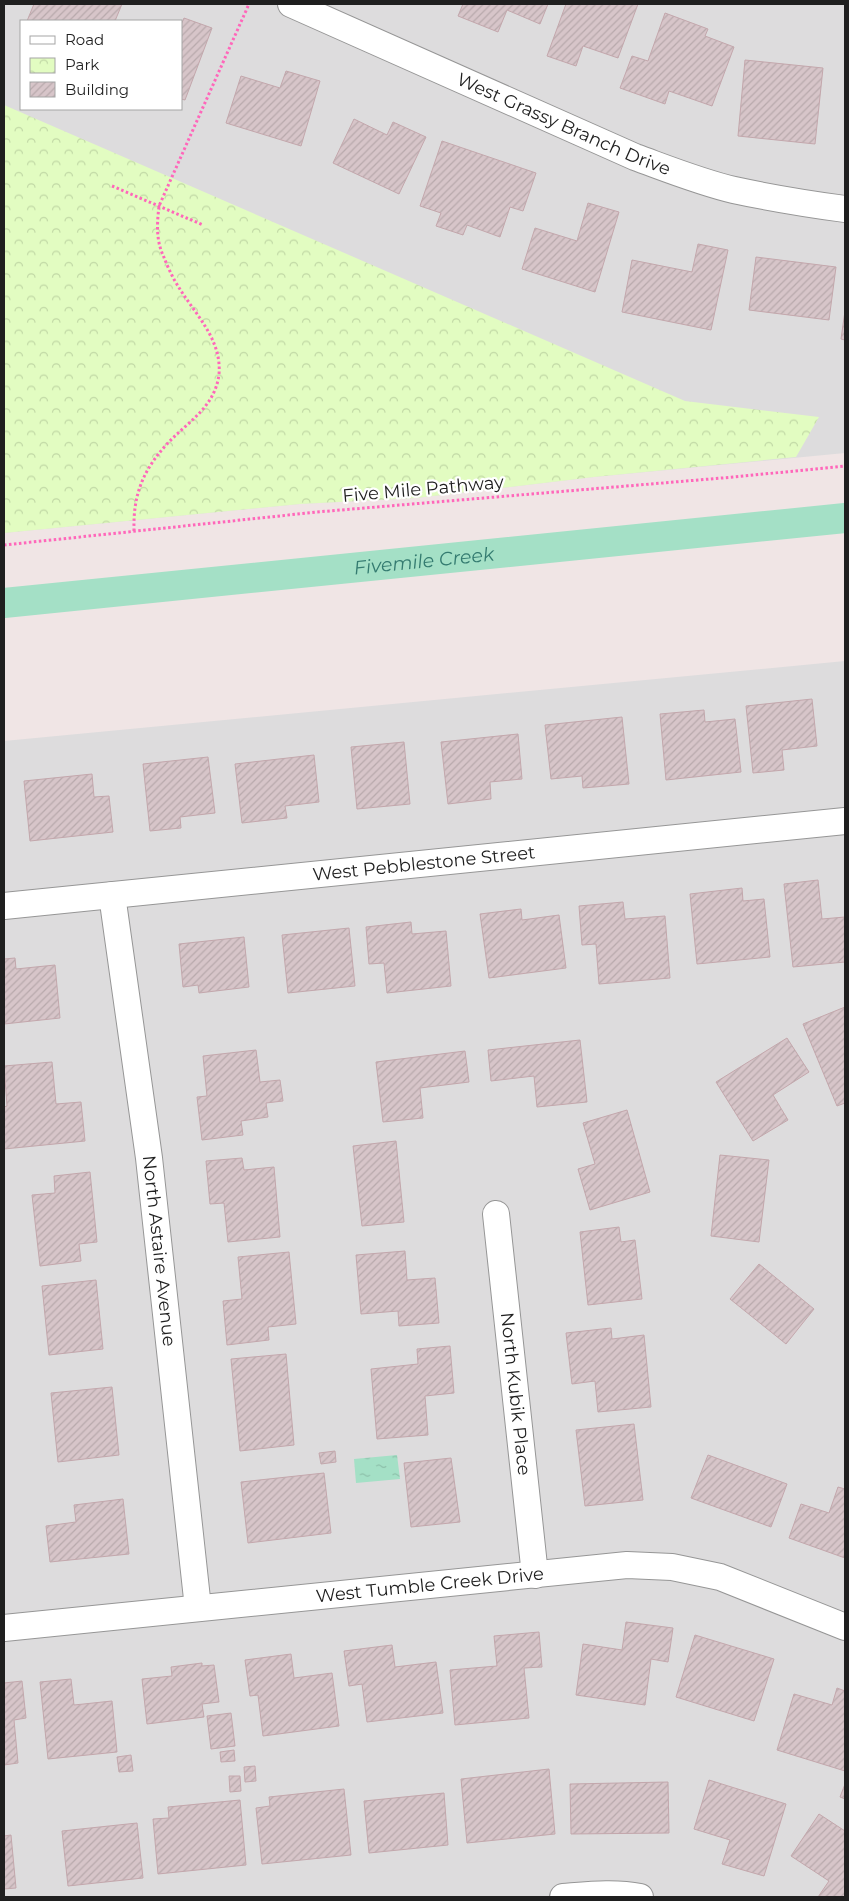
<svg xmlns="http://www.w3.org/2000/svg" width="849" height="1901" viewBox="0 0 849 1901" font-family="Montserrat,sans-serif">
  <style>
    .residential { fill: #dddcdd; fill-rule: evenodd }
    .park { fill: url(#park-crowns) }
    .water { fill: url(#water-ripples) }
    .lines { fill: none; stroke-linecap: round; stroke-linejoin: round }
    .canal { stroke: #a4e0c6; stroke-width: 30 }
    .building { fill: url(#building-hatch); stroke: #c3a7ac }
    .street-casing { stroke: #969696; stroke-width: 28 }
    .path { stroke: #ff67ba; stroke-width: 3; stroke-dasharray: 2.5 2.5; stroke-linecap: butt }
    .street { stroke: #fff; stroke-width: 26 }
    .labels { text-anchor: middle; dominant-baseline: central; stroke-width: 4.5; stroke-linejoin: round; paint-order: stroke }
    .street-label { font-size: 18px; fill: #1f1f1f; stroke: #fff }
    .water-label { font-size: 19px; font-style: italic; fill: #347b70; stroke: #fff }
  </style>
  <defs>
    <pattern id="park-crowns" width="20" height="18" patternUnits="userSpaceOnUse" patternTransform="scale(1.25)"><rect width="20" height="18" fill="#e2fcc1"/><path d="M2 6a3 3 0 1 1 6 0M12 15a3 3 0 1 1 6 0" fill="none" stroke="#c1d8a5"/></pattern>
    <pattern id="water-ripples" width="26" height="14" patternUnits="userSpaceOnUse" patternTransform="scale(1.25)"><rect width="26" height="14" fill="#a4e0c6"/><path d="M2 4q2-2 4 0t4 0M15 11q2-2 4 0t4 0" fill="none" stroke="#8dc0aa"/></pattern>
    <pattern id="building-hatch" width="6" height="6" patternUnits="userSpaceOnUse" patternTransform="scale(1.25)"><rect width="6" height="6" fill="#d7c5c9"/><path d="M-1 1l2-2M0 6l6-6M5 7l2-2" fill="none" stroke="#b8a9ac"/></pattern>
  </defs>
  <rect width="100%" height="100%" fill="#f0e5e5"/>
  <path class="residential" d="M4,4H845V453L594,477L416,498L300,504L4,533ZM21,21H181V109H21Z
    M845,661V1897H4V741Z"/>
  <path class="park" d="M4,105L685,401L819,417L796,457L594,477L416,498L300,504L4,533Z"/>
  <path class="water" d="M397,1455L400,1479L356,1483L354,1459Z"/>
  <g class="lines">
    <path class="canal" id="s1" d="M4,603L845,518"/>
  </g>
  <path class="building" d="M34,4H122L115,21H27Z
    M463,4H548L540,24L507,10L498,32L458,16Z
    M566,4H638L618,58L583,46L576,66L547,56Z
    M665,13L708,29L705,36L734,47L712,106L669,91L665,104L620,88L632,56L648,61Z
    M184,18L212,28L185,100L181,99V25Z
    M745,60L823,68L815,144L738,136Z
    M286,71L320,81L301,146L226,123L241,76L280,88Z
    M354,119L387,135L393,122L426,137L399,194L333,163Z
    M442,141L536,173L523,211L510,207L500,237L467,225L463,235L436,226L441,213L420,206Z
    M588,203L619,212L595,292L522,269L535,228L577,241Z
    M698,244L728,250L711,330L622,312L632,260L692,272Z
    M756,257L836,267L829,320L749,310Z
    M845,311V340L841,339Z
    M812,699L817,746L782,750L784,770L753,773L746,706Z
    M704,710L705,722L735,719L741,772L666,780L660,714Z
    M622,717L629,784L583,788L582,776L551,779L545,725Z
    M518,734L522,779L490,782L491,799L448,804L441,742Z
    M404,742L410,804L357,809L351,747Z
    M314,755L319,802L285,806L287,818L242,823L235,764Z
    M208,757L215,813L180,817L181,828L150,831L143,764Z
    M92,774L94,797L109,796L113,832L30,841L24,781Z
    M818,880L822,919L845,917V962L793,967L784,884Z
    M742,888L743,901L764,899L770,957L697,964L690,894Z
    M623,902L625,919L665,916L670,978L599,984L596,944L582,945L579,906Z
    M521,909L522,920L559,915L566,968L489,978L480,914Z
    M411,922L412,934L446,931L451,986L387,993L384,963L369,964L366,927Z
    M349,928L355,986L288,993L282,935Z
    M244,937L249,987L199,993L198,985L183,987L179,944Z
    M15,958L16,969L55,965L60,1018L4,1024V959Z
    M845,1007V1103L837,1106L803,1024Z
    M787,1038L809,1072L773,1095L788,1120L753,1141L716,1082Z
    M580,1040L587,1102L537,1107L534,1076L491,1081L488,1050Z
    M256,1050L260,1082L280,1080L283,1101L266,1103L268,1117L241,1121L243,1135L202,1140L197,1097L207,1096L203,1056Z
    M465,1051L469,1082L420,1088L423,1118L383,1122L376,1062Z
    M52,1062L56,1104L81,1102L85,1141L4,1149V1107L7,1106L4,1066Z
    M627,1110L650,1192L590,1210L578,1169L595,1164L583,1123Z
    M396,1141L404,1222L362,1226L353,1146Z
    M720,1155L769,1160L759,1242L711,1236Z
    M242,1158L244,1170L274,1167L280,1237L228,1242L224,1203L210,1204L206,1161Z
    M90,1172L97,1242L79,1244L81,1261L40,1266L32,1195L55,1193L54,1176Z
    M619,1227L621,1242L635,1240L642,1299L588,1305L580,1232Z
    M405,1251L407,1280L435,1278L439,1323L399,1326L398,1311L361,1314L356,1255Z
    M289,1252L296,1324L268,1327L269,1340L227,1345L223,1301L242,1299L238,1257Z
    M759,1264L814,1309L786,1344L730,1299Z
    M96,1280L103,1349L49,1355L42,1286Z
    M611,1328L612,1339L644,1335L651,1407L598,1412L595,1381L572,1384L566,1333Z
    M450,1346L454,1393L425,1396L428,1435L377,1439L371,1369L418,1364L417,1349Z
    M286,1354L294,1445L240,1451L231,1359Z
    M112,1387L119,1455L58,1462L51,1393Z
    M634,1424L643,1500L585,1506L576,1430Z
    M335,1451L336,1462L321,1464L319,1453Z
    M708,1455L787,1484L771,1527L691,1498Z
    M451,1458L460,1522L411,1527L404,1463Z
    M324,1473L331,1533L248,1543L241,1482Z
    M838,1487L845,1489V1558L789,1538L801,1504L829,1513Z
    M123,1499L129,1554L50,1562L46,1526L76,1522L74,1505Z
    M626,1622L673,1628L668,1662L651,1659L645,1705L576,1695L583,1644L622,1650Z
    M539,1632L542,1667L524,1668L529,1718L455,1725L450,1670L497,1666L494,1636Z
    M695,1635L774,1659L754,1721L676,1697Z
    M392,1645L395,1667L436,1662L443,1713L367,1722L362,1684L349,1686L344,1651Z
    M291,1654L294,1678L332,1673L339,1726L263,1736L258,1695L250,1696L245,1660Z
    M202,1663V1666L214,1665L219,1702L202,1704L204,1717L147,1724L142,1679L172,1676L171,1667Z
    M71,1679L74,1705L112,1701L117,1752L48,1759L40,1682Z
    M22,1681L26,1718L14,1720L18,1763L4,1765V1683Z
    M837,1688L845,1691V1771L777,1750L794,1694L832,1705Z
    M231,1713L235,1746L211,1749L207,1716Z
    M234,1750L235,1761L221,1762L220,1752Z
    M131,1755L133,1771L119,1772L117,1757Z
    M255,1766L256,1781L245,1782L244,1767Z
    M549,1769L555,1834L467,1843L461,1779Z
    M229,1776H240L241,1791L230,1792Z
    M709,1780L786,1804L764,1876L722,1864L730,1840L694,1829Z
    M668,1782L669,1833L571,1834L570,1784Z
    M845,1784V1799L840,1797Z
    M344,1789L351,1855L262,1864L256,1808L270,1806L269,1797Z
    M444,1793L448,1845L369,1853L364,1801Z
    M240,1800L246,1865L158,1874L153,1819L169,1818L168,1807Z
    M819,1814L845,1831V1897H818L829,1881L791,1856Z
    M137,1823L143,1878L68,1886L62,1831Z
    M11,1835L16,1888L4,1889V1836Z"/>
  <g class="lines">
    <g class="street-casing">
      <g id="street">
        <path id="s2" d="M291,4L635,157C668,169 700,182 734,190C771,198 808,204 845,209"/>
        <path id="s3" d="M112,895L149,1158L198,1608"/>
        <path id="s4" d="M4,906L845,821"/>
        <path id="s5" d="M496,1214L535,1575"/>
        <path id="s6" d="M4,1628L627,1565L672,1567L720,1577L845,1627"/>
        <path d="M563,1897C589,1895 615,1892 640,1897"/>
      </g>
    </g>
    <path class="path" d="M112,186L203,225
      M134,531C133,496 142,472 166,445C187,422 215,408 219,374C222,339 194,313 178,286C172,277 167,265 163,255C156,240 157,223 159,206L249,4
      M4,545L317,512L734,477L845,466"/>
    <use href="#street" class="street"/>
  </g>
  <g class="labels">
    <g class="street-label">
      <text stroke="none"><textPath href="#s2" startOffset="298">West Grassy Branch Drive</textPath></text>
      <text transform="translate(423 489) rotate(-5)">Five Mile Pathway</text>
      <text stroke="none"><textPath href="#s4" startOffset="422">West Pebblestone Street</textPath></text>
      <text stroke="none"><textPath href="#s3" startOffset="359">North Astaire Avenue</textPath></text>
      <text stroke="none"><textPath href="#s5" startOffset="181">North Kubik Place</textPath></text>
      <text stroke="none"><textPath href="#s6" startOffset="428">West Tumble Creek Drive</textPath></text>
    </g>
    <g class="water-label">
      <text stroke="none"><textPath href="#s1" startOffset="422">Fivemile Creek</textPath></text>
    </g>
  </g>
  <rect width="849" height="1901" fill="none" stroke="#1f1f1f" stroke-width="10"/>
  <rect x="20" y="20" width="162" height="90" fill="#ffffff" stroke="#a5a5a5"/>
  <rect x="30" y="36" width="25" height="8" fill="#ffffff" stroke="#a5a5a5"/>
  <text x="65" y="45" font-size="15" fill="#1f1f1f">Road</text>
  <rect x="30" y="58" width="25" height="15" fill="url(#park-crowns)" stroke="#a5a5a5"/>
  <text x="65" y="70" font-size="15" fill="#1f1f1f">Park</text>
  <rect x="30" y="82" width="25" height="15" fill="url(#building-hatch)" stroke="#a5a5a5"/>
  <text x="65" y="95" font-size="15" fill="#1f1f1f">Building</text>
</svg>
